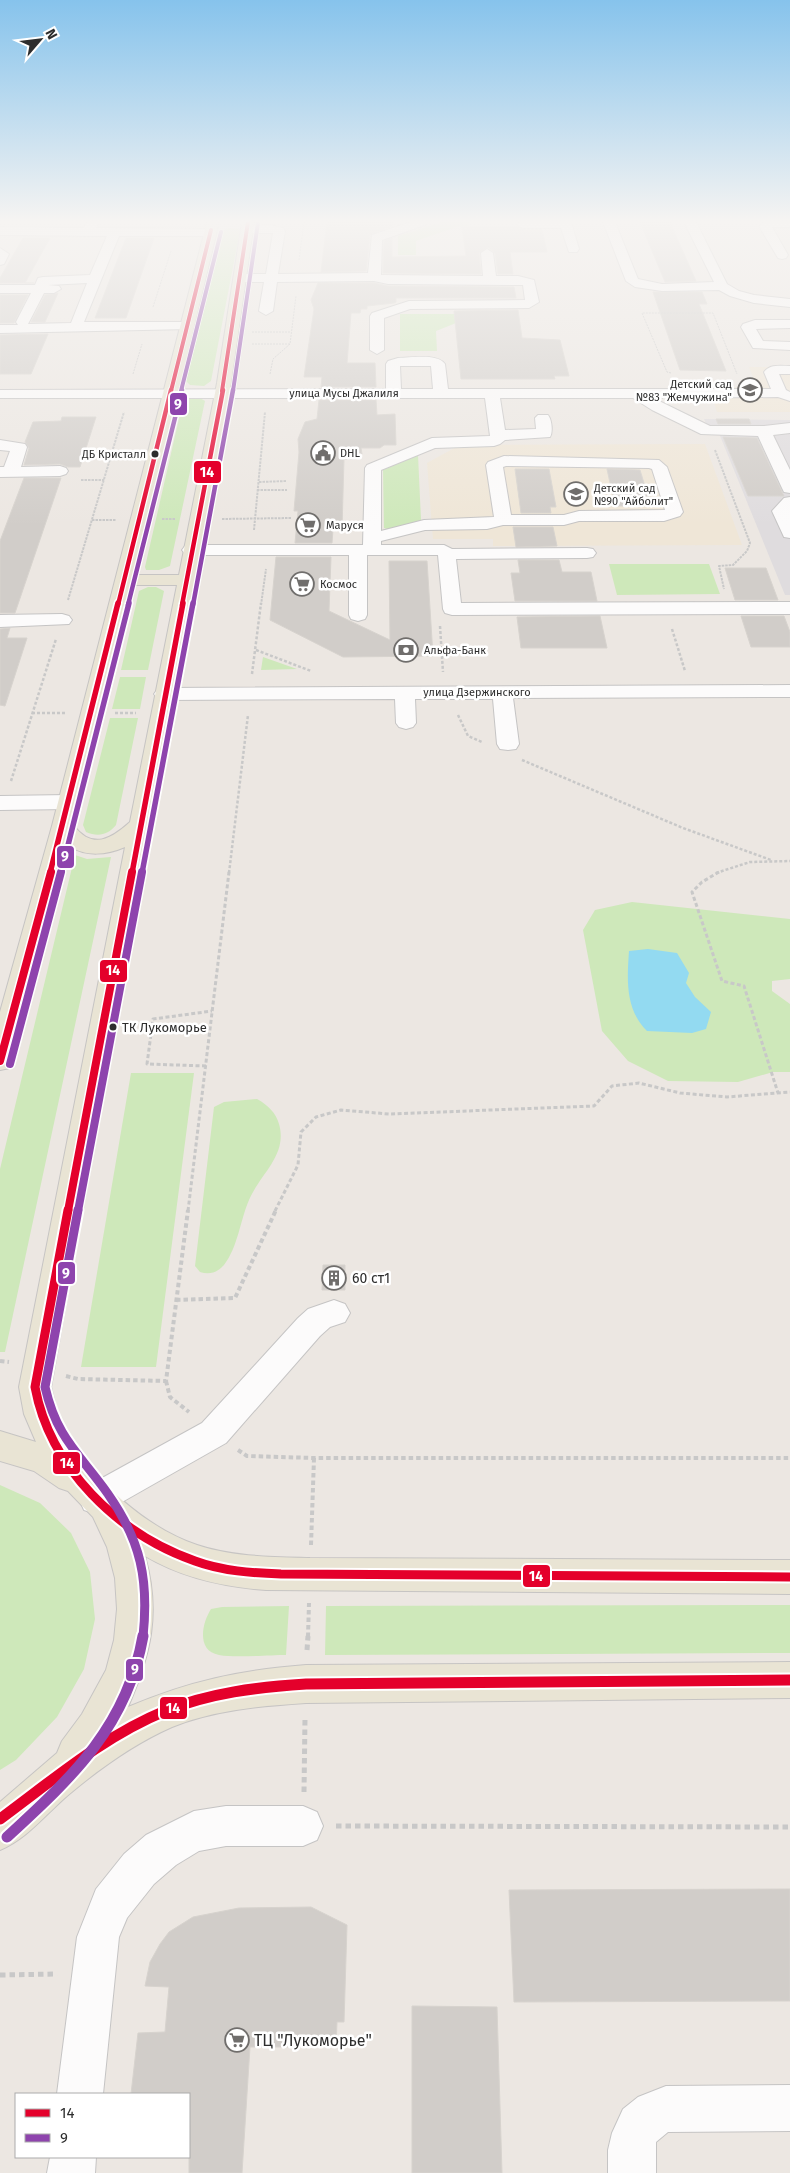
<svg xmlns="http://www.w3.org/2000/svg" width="790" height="2173" viewBox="0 0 790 2173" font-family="'Fira Sans',sans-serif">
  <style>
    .industrial { fill: #dfdcde }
    .education { fill: #efe6d7 }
    .green { fill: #cee8ba }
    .water { fill: #93daf1 }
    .building { fill: #d1cdc9; stroke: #d7d3ce }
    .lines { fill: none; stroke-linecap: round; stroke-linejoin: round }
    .minor-casing { stroke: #c5c4c4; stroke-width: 2 }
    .major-casing { stroke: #c6c4c3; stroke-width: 2 }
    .path-far5 { stroke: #c8c8c8; stroke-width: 1; stroke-dasharray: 2 1; stroke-linecap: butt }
    .path-far4 { stroke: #c8c8c8; stroke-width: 2; stroke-dasharray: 2.5 1; stroke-linecap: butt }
    .path-far3 { stroke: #c8c8c8; stroke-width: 2.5; stroke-dasharray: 3 2; stroke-linecap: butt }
    .path-far2 { stroke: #c8c8c8; stroke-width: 3; stroke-dasharray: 4 2.5; stroke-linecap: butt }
    .path-far1 { stroke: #c8c8c8; stroke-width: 4; stroke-dasharray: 4.5 3; stroke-linecap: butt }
    .path { stroke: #c8c8c8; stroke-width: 5; stroke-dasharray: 5.5 4; stroke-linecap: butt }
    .minor { fill: #fcfbfb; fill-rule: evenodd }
    .major { fill: #e9e4d4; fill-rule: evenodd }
    .bus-1-far5-casing { stroke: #fff; stroke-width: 5.5 }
    .bus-1-far4-casing { stroke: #fff; stroke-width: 7 }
    .bus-1-far3-casing { stroke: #fff; stroke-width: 9 }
    .bus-1-far2-casing { stroke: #fff; stroke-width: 11 }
    .bus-1-far1-casing { stroke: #fff; stroke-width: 13 }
    .bus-1-casing { stroke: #fff; stroke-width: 15 }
    .bus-2-far5-casing { stroke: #fff; stroke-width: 5.5 }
    .bus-2-far4-casing { stroke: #fff; stroke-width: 7 }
    .bus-2-far3-casing { stroke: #fff; stroke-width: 9 }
    .bus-2-far2-casing { stroke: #fff; stroke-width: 11 }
    .bus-2-far1-casing { stroke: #fff; stroke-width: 13 }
    .bus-2-casing { stroke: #fff; stroke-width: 15 }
    .bus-1-far5 { stroke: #e4002b; stroke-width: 4 }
    .bus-1-far4 { stroke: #e4002b; stroke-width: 4.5 }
    .bus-1-far3 { stroke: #e4002b; stroke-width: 5.5 }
    .bus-1-far2 { stroke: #e4002b; stroke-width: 8 }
    .bus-1-far1 { stroke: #e4002b; stroke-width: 9 }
    .bus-1 { stroke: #e4002b; stroke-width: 11 }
    .bus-2-far5 { stroke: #8e44ad; stroke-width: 4 }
    .bus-2-far4 { stroke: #8e44ad; stroke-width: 4.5 }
    .bus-2-far3 { stroke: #8e44ad; stroke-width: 5.5 }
    .bus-2-far2 { stroke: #8e44ad; stroke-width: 8 }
    .bus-2-far1 { stroke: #8e44ad; stroke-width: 9 }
    .bus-2 { stroke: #8e44ad; stroke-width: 11 }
    .bus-dot { fill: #2d2d2d; stroke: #fff; stroke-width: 2 }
    .labels { text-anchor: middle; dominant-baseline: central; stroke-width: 5; stroke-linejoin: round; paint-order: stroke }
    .far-poi-label { font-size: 11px; fill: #2d2d2d; stroke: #fff; text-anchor: start }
    .far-street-label { font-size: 11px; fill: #2d2d2d; stroke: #fff }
    .far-bus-label { font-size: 11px; fill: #2d2d2d; stroke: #fff; text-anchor: end }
    .bus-label { font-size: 13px; fill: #2d2d2d; stroke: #fff; text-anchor: start }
    .poi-label { font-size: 14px; fill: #2d2d2d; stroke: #fff; text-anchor: start }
    .near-poi-label { font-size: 16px; fill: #2d2d2d; stroke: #fff; text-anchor: start }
    .line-badge { stroke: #fff; stroke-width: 2 }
    .badge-label { font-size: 14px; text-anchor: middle; font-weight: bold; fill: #fff }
  </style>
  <rect width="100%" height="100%" fill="#ece7e2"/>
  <path class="industrial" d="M704,419L790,420V595H785L716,426H707Z"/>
  <path class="education" d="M749,367H790V412H717L709,387H757Z
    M705,444L742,545L493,546V539H433L427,463L460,445Z"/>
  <path class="green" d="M442,222H469V226H459L416,241V255H398V236Z
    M229,228L238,229L240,231L211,381L204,386L190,385L186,381L224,230Z
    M400,314H465L466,319L436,331L437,351H400Z
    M189,398H200L205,401L170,566L159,570H146L145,567L183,401Z
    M418,455L421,520L390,530L384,528L383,470Z
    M609,564H709L720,594L617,595Z
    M148,587H156L164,591L148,670H121L139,591Z
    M263,657L297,669L261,670Z
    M120,677H146L140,709H112Z
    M110,718H138L116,825C108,835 98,837 86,832L83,825Z
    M75,855L87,859L111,857L5,1352H0V1169Z
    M632,902L790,919V979L772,981V991L790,1004V1072H773L738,1082L668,1081L628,1061L602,1031L583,930L595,910Z
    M131,1073H194L156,1367H81Z
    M257,1099C268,1105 276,1113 279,1124C288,1155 260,1174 249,1200C240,1221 238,1247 224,1265C217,1273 209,1275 200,1272L195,1266L214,1107L224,1102Z
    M0,1485L40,1503L71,1533L90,1572L95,1619L84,1669L57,1717L16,1760L0,1770Z
    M790,1605V1653L325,1655L326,1606Z
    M289,1606L286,1655C268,1655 235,1658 219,1655C196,1651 202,1623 211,1609L222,1607Z"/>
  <path class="water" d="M648,949L677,953L689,973L686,983L695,997L711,1012L706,1029L692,1033L647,1031C625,1009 627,980 629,951Z"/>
  <path class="building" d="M327,222H392V226L370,235L366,271L321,272Z
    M640,222H670L696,281L665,282Z
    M462,227H518L524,230H542L547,252H510L513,274H498L495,253L488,247L479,253L481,274L383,273L384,241L392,238V257L466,256Z
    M23,238H50L25,283H34H0V278Z
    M126,238H154L126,318H95Z
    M318,283H374L388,286L514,287L516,298H396V302L394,303L367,306V309H361L360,313H351L347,363H375L376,387H321L322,377H304L314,309L311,300Z
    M653,292H702L707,304H699L726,371L680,370Z
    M58,293L45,322H31L45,295Z
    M0,295H28L14,323H0Z
    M518,310L522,338L560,340L569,376H554L555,379H461L454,311Z
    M48,334L31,374H0V335Z
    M319,400H376L377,415L395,414L396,445H384L380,448H361L362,454H357V459H344L342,529H333L332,543H295L298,511H294L299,452L298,439L305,422L317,419Z
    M62,417H96L80,467H68L60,464L24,465L29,448L25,442L33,422L61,421Z
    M716,419H749L751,424H718Z
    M723,437L757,438L784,496H748Z
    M515,469H549L556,507H550L551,513H521Z
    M607,469L640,470L651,506H615Z
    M24,478H61L15,613H0V541Z
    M513,527H553L557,546L516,547Z
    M276,557H331L329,611L390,640L389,561H427L433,656L343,657L270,620Z
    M518,560H559L562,572H591L597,601H515L511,573H520Z
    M725,568H766L778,600H735Z
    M600,616L607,648H521L517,617Z
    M741,616H784L790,632V647H751Z
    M10,628L7,638H27L5,706L0,705V629Z
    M323,1265H345V1290H322Z
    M790,1889V2001L514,2002L509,1890Z
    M311,1907L347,1925L344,2022H337L336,2047H250L242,2173H189V2094H131L138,2033L165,2032L169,1987L145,1986L150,1962L160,1944L169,1932L193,1917L239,1908Z
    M412,2006L497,2007L502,2173H412Z"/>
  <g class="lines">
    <g class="minor-casing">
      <path id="minor" d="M87,222H99L96,228L214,229L216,232L214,235L210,236H119L84,322H186L191,323L193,326L191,329L0,333V325H18L16,322L31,293H0V285H35L38,278L43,277L90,275L107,236L0,235V227L84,228ZM87,283L71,323L28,324L44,293H54L61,289L59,286L48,285Z
        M411,222H427L425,225L382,240L381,275L483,276L481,253L487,249L493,253L496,276H518L534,280L539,302L529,308L410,309L384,318V350L377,354L370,350V316L372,313L409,301L525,300L523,285L388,284L374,281L277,282L273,311L266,315L259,311L264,282H240L234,278L240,274H266L273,233H247L241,229L243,226L270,225L283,228L285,231L278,274L368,273L372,235Z
        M520,222H571L579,249L577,252H569L561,228H524L520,227L518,224Z
        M603,222H615L638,279L662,284L714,282L684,222H696L727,284L739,291L754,295L790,299V307L754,303L730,296L719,290L662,291L635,287L626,281Z
        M765,222H790V227H772L788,255L786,258L782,259L778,258L759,226Z
        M0,248L9,254L4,264L0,265Z
        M755,320H790V328L756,329L763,341L790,342V350L753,348L741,327L743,324Z
        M398,358C411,358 437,353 445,364L448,389H771L764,372C770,364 780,366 790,366V374H779L786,390L790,392V401L778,397L653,398L710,426H764L790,423V433L773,435L790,470V493L784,492L782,488L758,436L701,434L652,410L633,398H500L505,430L536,429L535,418L538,415H548C552,420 553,432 550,437L505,440L500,444L494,446L435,448L381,470V531L424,520L494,517L486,465L488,462L504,456L659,460L667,467L683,512L680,516L664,521H579L564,525H503L487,529L425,530L381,541V545H444L452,549L587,548L593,549L596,553L593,557L587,558L456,559L461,603L790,602V614L452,615L445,613L443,609L438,555H367V615L365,619L358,621L351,619L349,615V555H191L185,554L182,550L185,546L191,545H363L365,468L367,465L432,438L490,436L485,398H0V390L386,389V364L388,361ZM400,366H431L433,389H401ZM506,466L649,468L652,469L665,510L579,511L564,515H511L503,467Z
        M0,440L25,444L27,447L21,467L60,466L66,468L68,471L66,474L60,476L0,477V467H4L10,451L0,450Z
        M790,497V538L784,537L772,511L784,498Z
        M62,614L69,616L72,620L69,624L0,627V615Z
        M790,685V697L513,698L519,744L516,749L508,750L500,749L497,744L493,699H415L416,723L413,727L406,729L399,727L396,723L395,699L164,700L157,698L154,694L157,690L164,688Z
        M69,795L77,797L80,802L77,807L69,809L0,810V796Z
        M334,1300L345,1304L350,1313L345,1322L330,1327L320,1336L226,1443L108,1510L96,1514L84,1510L79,1499L84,1488L202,1423L298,1318L308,1309Z
        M226,1806H303L317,1812L323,1826L317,1840L303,1846H226L199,1851L176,1865L154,1884L127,1918L119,1937L103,2094H57L77,1937L96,1889L124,1854L146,1835L194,1811Z
        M790,2085V2131L668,2132L656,2142V2173H608V2150L612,2133L623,2109L638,2097L666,2086Z
        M50,2157H96L95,2173H47Z"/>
    </g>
    <g class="major-casing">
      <path id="major" d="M207,222H219L135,575H179L217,383L242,222H254L231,383L51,1387C55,1403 58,1419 66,1434C93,1480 146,1528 197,1545C233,1557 273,1557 310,1558L790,1560V1594L266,1590C224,1587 182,1578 145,1556C161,1613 151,1654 128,1707C189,1681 240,1670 306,1665L790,1662V1698L306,1703C261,1706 214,1710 172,1727C136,1743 103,1766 73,1791C49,1810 28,1839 0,1850V1802L57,1753L62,1741L82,1714L106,1670L114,1640L117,1609L115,1578L107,1547L93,1517L68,1491L59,1488L34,1471L0,1461V1431L36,1442L24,1414L19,1387L125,847C107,855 86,857 69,846L14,1061L10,1068L0,1070V1012L52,826ZM132,585H177L130,822C111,839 93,850 74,826Z"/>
    </g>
    <path class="path-far5" d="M299,260L304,222
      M153,307L171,251
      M252,332H291
      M252,344H290
      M671,373L667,372L642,313H713L737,374
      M133,374L142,344
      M270,374L273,359L290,344L296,296"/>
    <path class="path-far4" d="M715,450L750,543L747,551L733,565L719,566L724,589
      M81,480H104
      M259,482L287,481
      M257,490H287
      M162,519H176
      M222,519L291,518
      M92,520H116
      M254,530L265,412
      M68,600L124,412
      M261,605L266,569"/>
    <path class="path-far3" d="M440,626L443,672
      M672,629L685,671
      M256,650L311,671
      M252,674L261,603
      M32,713H66
      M115,713H136
      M458,715L468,736L482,742
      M522,760L683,828L771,860
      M11,781L56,639
      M229,873L248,715
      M716,873L750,862L790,861"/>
    <path class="path-far2" d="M719,872L702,882L692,892L722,981L744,986L778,1093
      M206,1066L147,1064L153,1019L212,1011
      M188,1211L229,872
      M275,1211L298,1165L301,1132L316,1117L341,1110L389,1114L594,1106L612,1086L639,1083L680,1093L727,1097L790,1092"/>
    <path class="path-far1" d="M176,1300L235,1298L276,1210
      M0,1361L9,1362
      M66,1376L78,1379L166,1381L188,1210
      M166,1381L170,1397L189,1412
      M238,1450L247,1456L314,1458H790
      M311,1545L314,1458
      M308,1637L309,1603"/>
    <path class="path" d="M307,1650L308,1636
      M304,1792L305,1718
      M336,1826L790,1827
      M0,1975L57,1974"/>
    <use href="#minor" class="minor"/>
    <use href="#major" class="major"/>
    <g class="bus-1-far5-casing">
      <path id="bus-1-far5" d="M171,391L211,230
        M222,391L248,222"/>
    </g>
    <g class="bus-1-far4-casing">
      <path id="bus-1-far4" d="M118,605L171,390
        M182,605L223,390"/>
    </g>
    <g class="bus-1-far3-casing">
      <path id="bus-1-far3" d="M50,873L118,603
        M132,873L183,603"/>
    </g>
    <g class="bus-1-far2-casing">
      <path id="bus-1-far2" d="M0,1061L51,872
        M68,1211L132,872"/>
    </g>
    <g class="bus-1-far1-casing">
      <path id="bus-1-far1" d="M68,1210L35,1387C50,1468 118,1534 195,1561C222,1571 252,1573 281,1574L790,1577"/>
    </g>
    <g class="bus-1-casing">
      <path id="bus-1" d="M0,1819C53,1780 104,1736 165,1711C209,1693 258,1687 306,1684L790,1680"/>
    </g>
    <g class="bus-2-far5-casing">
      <path id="bus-2-far5" d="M181,391L221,232
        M233,391L258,223"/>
    </g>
    <g class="bus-2-far4-casing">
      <path id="bus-2-far4" d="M128,605L182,390
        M193,605L233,390"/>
    </g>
    <g class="bus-2-far3-casing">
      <path id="bus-2-far3" d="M61,873L129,603
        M142,873L193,603"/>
    </g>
    <g class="bus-2-far2-casing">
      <path id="bus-2-far2" d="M10,1064L61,872
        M78,1211L142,872"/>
    </g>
    <g class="bus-2-far1-casing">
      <path id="bus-2-far1" d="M78,1210L45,1387C57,1439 79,1453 108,1494C141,1541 149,1580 143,1637"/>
    </g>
    <g class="bus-2-casing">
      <path id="bus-2" d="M7,1837C72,1777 127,1727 143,1636"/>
    </g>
    <use href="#bus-1-far5" class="bus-1-far5"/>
    <use href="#bus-1-far4" class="bus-1-far4"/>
    <use href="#bus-1-far3" class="bus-1-far3"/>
    <use href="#bus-1-far2" class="bus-1-far2"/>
    <use href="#bus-1-far1" class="bus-1-far1"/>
    <use href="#bus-1" class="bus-1"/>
    <use href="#bus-2-far5" class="bus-2-far5"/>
    <use href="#bus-2-far4" class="bus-2-far4"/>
    <use href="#bus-2-far3" class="bus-2-far3"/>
    <use href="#bus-2-far2" class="bus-2-far2"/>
    <use href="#bus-2-far1" class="bus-2-far1"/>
    <use href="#bus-2" class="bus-2"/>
  </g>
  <linearGradient id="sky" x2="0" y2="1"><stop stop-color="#86c3ec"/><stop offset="0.42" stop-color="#f6f4f2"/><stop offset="1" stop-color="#f6f4f2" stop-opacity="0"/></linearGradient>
  <rect width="790" height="526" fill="url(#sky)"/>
  <defs>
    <g id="school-ring" transform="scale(1.25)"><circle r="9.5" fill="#fff" stroke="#706e6c" stroke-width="1.5"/><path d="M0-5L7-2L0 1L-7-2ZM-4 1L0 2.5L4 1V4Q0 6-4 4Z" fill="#706e6c"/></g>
    <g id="civic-ring" transform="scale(1.25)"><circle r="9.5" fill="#fff" stroke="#706e6c" stroke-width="1.5"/><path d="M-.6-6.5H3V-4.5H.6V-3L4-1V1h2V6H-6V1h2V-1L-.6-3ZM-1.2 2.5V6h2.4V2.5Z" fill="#706e6c"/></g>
    <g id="supermarket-ring" transform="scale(1.25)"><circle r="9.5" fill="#fff" stroke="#706e6c" stroke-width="1.5"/><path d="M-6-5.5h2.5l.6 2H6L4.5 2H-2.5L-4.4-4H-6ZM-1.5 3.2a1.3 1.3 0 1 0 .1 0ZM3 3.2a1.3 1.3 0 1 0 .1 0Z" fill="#706e6c"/></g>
    <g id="bank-ring" transform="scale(1.25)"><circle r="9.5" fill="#fff" stroke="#706e6c" stroke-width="1.5"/><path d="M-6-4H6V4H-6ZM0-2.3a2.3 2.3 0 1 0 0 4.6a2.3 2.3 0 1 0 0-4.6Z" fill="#706e6c"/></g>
    <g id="building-ring" transform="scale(1.25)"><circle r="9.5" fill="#fff" stroke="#706e6c" stroke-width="1.5"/><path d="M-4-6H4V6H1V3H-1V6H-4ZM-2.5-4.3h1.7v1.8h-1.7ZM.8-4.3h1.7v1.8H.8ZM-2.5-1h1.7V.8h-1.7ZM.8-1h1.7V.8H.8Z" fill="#706e6c"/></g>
  </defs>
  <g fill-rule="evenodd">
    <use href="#school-ring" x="750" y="390"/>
    <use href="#civic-ring" x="323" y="453"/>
    <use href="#school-ring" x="576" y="494"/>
    <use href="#supermarket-ring" x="308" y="525"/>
    <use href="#supermarket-ring" x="302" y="584"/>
    <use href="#bank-ring" x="406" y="650"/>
    <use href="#building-ring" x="334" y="1278"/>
    <use href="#supermarket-ring" x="237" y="2040"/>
  </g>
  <g class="bus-dot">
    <circle cx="155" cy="454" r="4.5"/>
    <circle cx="113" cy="1027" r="4.5"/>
  </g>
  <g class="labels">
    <g class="far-poi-label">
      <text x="732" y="384" text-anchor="end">Детский сад<tspan x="732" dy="13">№83 "Жемчужина"</tspan></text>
      <text x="340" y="453">DHL</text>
      <text x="594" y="488">Детский сад<tspan x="594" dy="13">№90 "Айболит"</tspan></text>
      <text x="326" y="525">Маруся</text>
      <text x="320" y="584">Космос</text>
      <text x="424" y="650">Альфа-Банк</text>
    </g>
    <g class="far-street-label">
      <text x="344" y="393">улица Мусы Джалиля</text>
      <text x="477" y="692">улица Дзержинского</text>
    </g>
    <g class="far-bus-label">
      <text x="146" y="454">ДБ Кристалл</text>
    </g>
    <g class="bus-label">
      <text x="122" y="1027">ТК Лукоморье</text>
    </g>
    <g class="poi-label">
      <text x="352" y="1278">60 ст1</text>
    </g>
    <g class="near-poi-label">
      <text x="254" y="2040">ТЦ "Лукоморье"</text>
    </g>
  </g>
  <g class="line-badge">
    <rect x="169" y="392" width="19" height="24" rx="5" fill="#8e44ad"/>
    <rect x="193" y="460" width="29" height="24" rx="5" fill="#e4002b"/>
    <rect x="56" y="845" width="19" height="24" rx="5" fill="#8e44ad"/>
    <rect x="99" y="959" width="29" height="24" rx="5" fill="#e4002b"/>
    <rect x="57" y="1261" width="19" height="24" rx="5" fill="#8e44ad"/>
    <rect x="52" y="1451" width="29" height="24" rx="5" fill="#e4002b"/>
    <rect x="522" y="1564" width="29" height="24" rx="5" fill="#e4002b"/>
    <rect x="125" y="1658" width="19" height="24" rx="5" fill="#8e44ad"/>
    <rect x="159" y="1696" width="29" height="24" rx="5" fill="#e4002b"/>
  </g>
  <g class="badge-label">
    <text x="178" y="409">9</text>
    <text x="207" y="477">14</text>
    <text x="65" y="861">9</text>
    <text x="113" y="975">14</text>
    <text x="66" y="1278">9</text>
    <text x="67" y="1468">14</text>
    <text x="536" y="1581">14</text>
    <text x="135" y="1674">9</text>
    <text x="173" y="1713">14</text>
  </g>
  <rect x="15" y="2093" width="175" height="65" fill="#ffffff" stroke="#ababab"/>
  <rect x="25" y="2109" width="25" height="8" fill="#e4002b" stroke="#ababab"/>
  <text x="60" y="2118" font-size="15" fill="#2d2d2d">14</text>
  <rect x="25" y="2134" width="25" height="8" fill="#8e44ad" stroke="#ababab"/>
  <text x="60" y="2143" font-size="15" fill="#2d2d2d">9</text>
  <g transform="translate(40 40) rotate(62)" stroke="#ffffff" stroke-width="4" paint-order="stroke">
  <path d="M0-4L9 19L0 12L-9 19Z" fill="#2d2d2d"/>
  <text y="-8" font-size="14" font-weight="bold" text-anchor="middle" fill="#2d2d2d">N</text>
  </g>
</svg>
